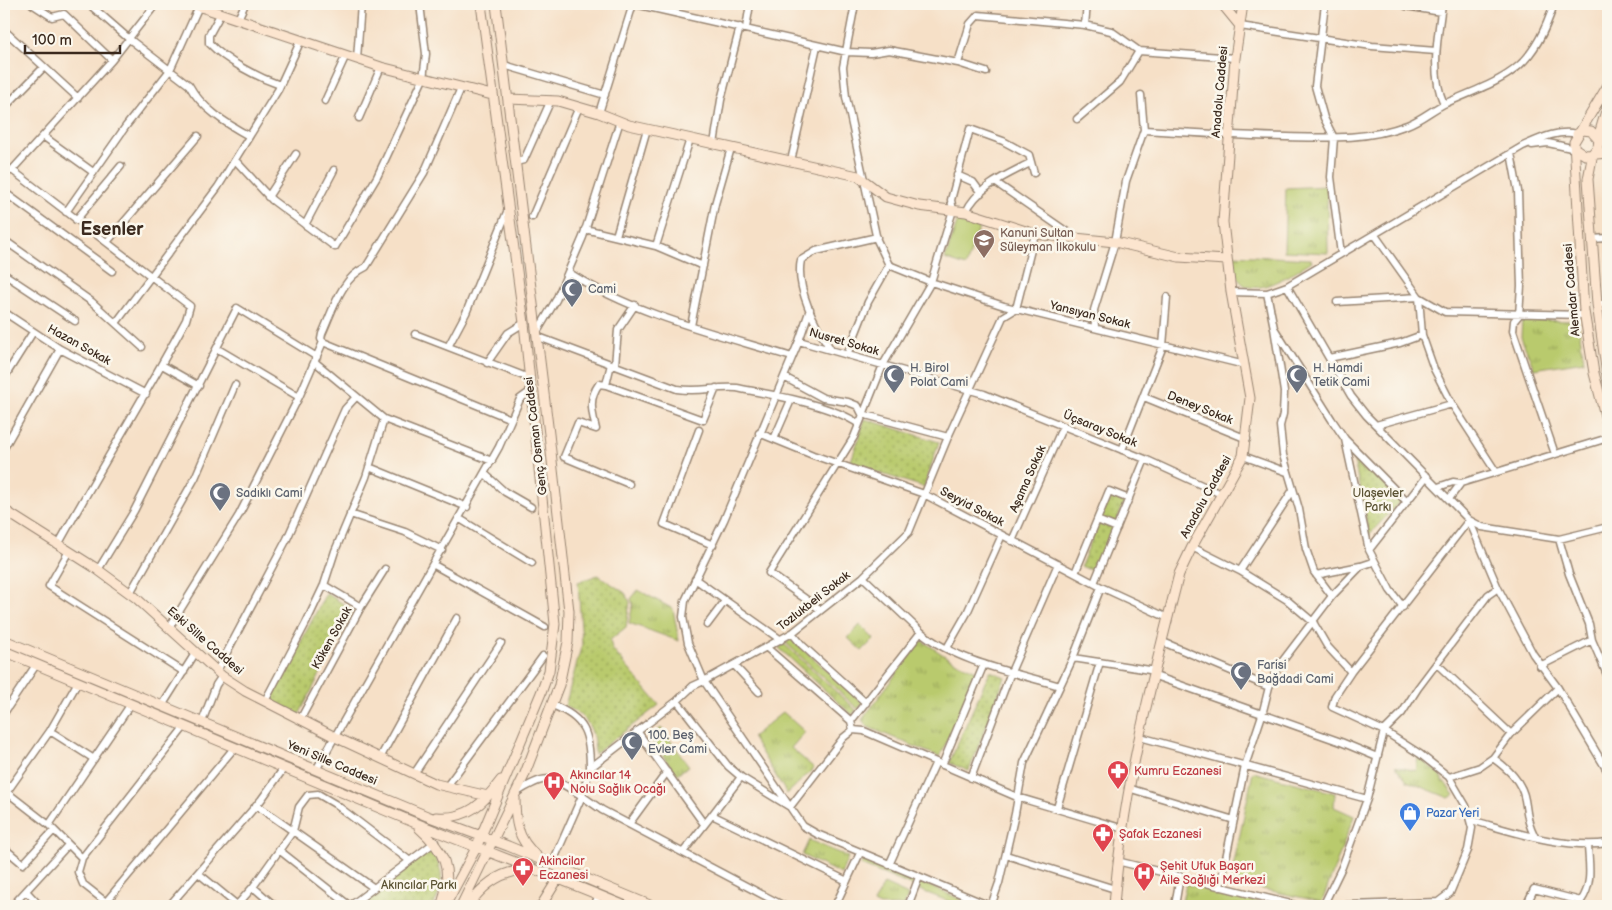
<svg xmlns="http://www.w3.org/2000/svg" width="1612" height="910" viewBox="0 0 1612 910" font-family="'Balsamiq Sans',sans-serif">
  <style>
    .grass { fill: url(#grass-tufts); stroke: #7a7a46 }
    .park { fill: url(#park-dots); stroke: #7a7a46 }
    .garden { fill: #b9ca6d; stroke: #7a7a46 }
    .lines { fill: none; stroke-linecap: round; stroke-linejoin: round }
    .street-casing { stroke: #988572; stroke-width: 9 }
    .secondary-casing { stroke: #988572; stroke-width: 11 }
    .street { stroke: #fff; stroke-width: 6 }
    .secondary { stroke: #fce5cf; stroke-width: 9 }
    .labels { text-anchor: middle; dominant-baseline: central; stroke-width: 5; stroke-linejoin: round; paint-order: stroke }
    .street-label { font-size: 12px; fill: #3b2a1e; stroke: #fbf7ec }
    .education-label { font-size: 12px; fill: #785e54; stroke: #fbf7ec; text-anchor: start }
    .worship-label { font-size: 12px; fill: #5b616d; stroke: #fbf7ec; text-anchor: start }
    .park-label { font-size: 12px; fill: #5a5232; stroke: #fbf7ec }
    .health-label { font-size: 12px; fill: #be3a42; stroke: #fbf7ec; text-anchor: start }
    .shop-label { font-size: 12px; fill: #366cbe; stroke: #fbf7ec; text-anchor: start }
    .district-label { font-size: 18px; font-weight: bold; fill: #3b2a1e; stroke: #fbf7ec }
  </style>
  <defs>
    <pattern id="grass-tufts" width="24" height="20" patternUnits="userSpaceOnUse" patternTransform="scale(1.25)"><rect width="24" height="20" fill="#b9ca6d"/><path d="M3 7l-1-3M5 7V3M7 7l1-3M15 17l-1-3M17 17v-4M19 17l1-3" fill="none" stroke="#98a459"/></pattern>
    <pattern id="park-dots" width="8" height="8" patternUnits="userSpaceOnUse" patternTransform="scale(1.25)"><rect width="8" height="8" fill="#b9ca6d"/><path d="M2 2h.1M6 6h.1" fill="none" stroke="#98a459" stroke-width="1.8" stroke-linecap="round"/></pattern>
  </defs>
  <rect width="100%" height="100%" fill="#fbf7ec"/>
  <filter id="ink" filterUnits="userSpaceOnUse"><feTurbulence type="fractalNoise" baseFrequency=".02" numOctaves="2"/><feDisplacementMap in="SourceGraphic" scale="10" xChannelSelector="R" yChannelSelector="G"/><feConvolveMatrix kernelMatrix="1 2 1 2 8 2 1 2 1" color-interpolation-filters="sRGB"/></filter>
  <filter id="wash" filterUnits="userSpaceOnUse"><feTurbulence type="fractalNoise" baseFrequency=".0096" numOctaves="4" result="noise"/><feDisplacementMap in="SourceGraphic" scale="20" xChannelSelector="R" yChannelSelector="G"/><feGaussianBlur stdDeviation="1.12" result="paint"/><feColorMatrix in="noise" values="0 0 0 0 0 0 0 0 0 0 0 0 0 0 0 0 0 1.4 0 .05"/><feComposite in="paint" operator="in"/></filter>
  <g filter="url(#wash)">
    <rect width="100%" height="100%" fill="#f6e0c7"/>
    <path class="grass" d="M1327,186L1328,253L1284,251L1286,188Z
      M1233,255L1311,259L1312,261C1285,278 1234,314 1233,255Z
      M1522,320L1578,321L1584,361L1534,369L1521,337Z
      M638,590L673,609L679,641L629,623L633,604L631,599Z
      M860,625L874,639L862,651L848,638Z
      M791,638L863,703L858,709L786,643Z
      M921,640L948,658L976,671L940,757L868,727L862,720Z
      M784,644L856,710L852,715L779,648Z
      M783,712L805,732L791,748L814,768L787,794L752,737Z
      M661,728L689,766L677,774L649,738Z
      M1418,757L1438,773L1454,795L1449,798L1407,781L1395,766L1416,771Z
      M1253,772L1335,793L1334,807L1354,816L1322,902L1230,882Z
      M809,840L848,857L841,874L802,855Z
      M864,858L915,879L912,886L861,865Z
      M920,882L977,906H961L917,889Z
      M884,884L908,895L904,906H880L874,903Z
      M1186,884L1273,906H1181Z"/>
    <path class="park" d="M865,419L939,442L924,487L850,464Z
      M1352,450L1400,501L1369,535Z
      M1110,494L1125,501L1095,572L1081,566Z
      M598,575L625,593L630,602L626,627L610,640L612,649L659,705L595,754C594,728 589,718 565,706L582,644L578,582Z
      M326,593L353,610L299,715L271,700Z
      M990,671L1005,677L969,771L949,763Z
      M430,850C445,868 444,887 433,906H356Z"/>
    <path class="garden" d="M958,220L979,228L966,266L945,259Z"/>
  </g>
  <g filter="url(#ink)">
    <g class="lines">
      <g class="street-casing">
        <path id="street" d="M32,4L52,17L64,14L112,60
          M89,4L128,38L189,85C201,108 227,124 249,136
          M635,4L847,52L871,53L889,50L958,63
          M855,4L843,67L846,97L877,240L889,265L931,282L1004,306L1245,365
          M1325,4L1315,86L1324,118L1334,138L1331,177L1341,254
          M1406,4V6L1441,12L1442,4
          M1441,12C1437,41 1431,76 1444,104
          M221,13L209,35V43C226,61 257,77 280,85
          M238,19L245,4
          M1085,25L1087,4
          M1240,26L1372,46L1436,51
          M746,28L750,4
          M4,30L78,98
          M357,59L361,4
          M504,65L605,95
          M986,72L958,63L970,24L978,15L1085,25L1111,31L1139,51L1235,58
          M325,101L346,55
          M4,108L44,67
          M599,113L633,4
          M359,118L381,67
          M1077,119L1120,82L1139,51
          M1144,130C1192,133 1239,136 1287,137C1328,138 1368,140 1407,125C1421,120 1433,109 1446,103C1507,77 1532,72 1554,4
          M43,136L93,172
          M714,144L721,100L740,27
          M1532,145L1548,143L1576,149
          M1511,153L1518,191L1521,286L1519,315L1514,321L1513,331L1555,454
          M235,160L272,200L335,247L377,177L423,79L426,54L420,4
          M791,161L817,46
          M516,162L524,160L551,100
          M12,170L190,306L186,320C145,396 100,469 58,545
          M4,174L12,170L112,60L156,4
          M957,175L973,182L981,193
          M995,182L1073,236
          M4,192L112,271
          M268,197L296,154
          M66,212L126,126L170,70L199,6
          M966,212C977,187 1007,175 1030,163
          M532,217L579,107
          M76,220L121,166
          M305,225L334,170
          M585,229L656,246L703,266
          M1375,235L1419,297L1422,335L1434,369L1452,404L1496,472
          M616,236L647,129
          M1592,239L1608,238
          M4,240L92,302L142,347
          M107,242L198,136
          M656,246L690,139
          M568,272C635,315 717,334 792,357
          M4,274L75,321
          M1287,286L1523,146C1539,139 1559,129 1577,134
          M1231,292L1267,293L1287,286L1351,396L1366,415L1469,520L1482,527L1559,539L1608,527
          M1267,293L1274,328L1332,420L1345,439L1406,501
          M1337,302L1419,297L1445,312L1584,315
          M1597,304H1608
          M810,309L799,341L724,520L685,601L683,617L688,643L704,681L792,633L863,577L909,532L948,437L1003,317L1016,309L1035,234
          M4,312L60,349L146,394
          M116,323L218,187L278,90L301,40
          M691,326L715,204L731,148
          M1095,327L1094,310L1115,242L1126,181L1144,130L1141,95
          M1274,328L1284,392L1283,414L1280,426L1283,455L1299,509L1306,549L1314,572L1332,596
          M537,332L556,300L583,237L620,121
          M415,334L529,378
          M536,336L677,389C700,393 715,386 737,388C772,395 830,404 859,424
          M799,341L984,394L1145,459L1221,494
          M323,342L321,339L322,334C333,310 341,278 366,267L424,173L461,88
          M449,345L466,313L507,212
          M218,349L299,397
          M831,350C816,327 795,288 801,260L816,251L877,237
          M847,355L868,302L889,265
          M1329,358L1400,343L1422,335
          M315,362L384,419
          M487,363L508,333L524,323
          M611,364L606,385L703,420L716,388
          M162,365L199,386
          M615,365L618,330L635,305
          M784,377L823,398L848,402L858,406L862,414L948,437
          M4,378L33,332
          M1144,397L1247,439
          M1376,425L1452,404
          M596,429L578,423L564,457L629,484
          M596,429C592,412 588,399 599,384L606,385
          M699,430L664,524L713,545
          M759,433L813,455L924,494L1101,587L1168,618
          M774,439L791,400
          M1345,439L1369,550
          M4,448L60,349
          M1122,450L1163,346L1167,297
          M1243,456L1287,472
          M369,467L467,507
          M485,474L505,492L531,507
          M1438,487L1453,482L1461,483
          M1449,499L1461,483L1608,438
          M350,514L405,532L442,550
          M460,519L532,563
          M1097,520L1117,528
          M1559,539L1569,574L1589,624L1592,640L1608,677
          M1012,541L1063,426
          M1192,547L1240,571L1287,600L1313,622L1327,646L1351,672L1335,696L1332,707L1384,731L1420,754L1449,777L1466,806L1472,828L1468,850L1450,893L1438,902
          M69,551L49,586L184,672
          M434,565L545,627
          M98,570L134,511L237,308L317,357
          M1240,571L1293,490
          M1075,573L1109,491L1129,499
          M1316,575L1360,566
          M695,579L781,640
          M1094,583L1145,459
          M324,585L361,607
          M130,593L195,478L235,385
          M1403,607L1390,590L1369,550L1427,476
          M821,610L769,573L854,437L883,365L931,282L953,210L951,200L970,129L1003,141L1029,155L1034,173
          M707,625L725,601
          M169,628L239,515L299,397L323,342L511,419
          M921,632C956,662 1016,673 1060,686
          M792,633L802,645L866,703
          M1163,642L1269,687
          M767,648L851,721
          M947,648L967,613L1002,535
          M1073,658L1156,671
          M1437,664L1511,734
          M735,666L759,692
          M1540,666L1592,640
          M217,671L287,539L345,409L356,397
          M1351,672L1469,520L1498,588L1533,654L1558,688L1608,772
          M1155,676L1341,742L1377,757
          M265,701L306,623L324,585L335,551L366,477L384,419L492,461
          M677,701L728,766L741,777
          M552,705C586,718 590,735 590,768
          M162,706L196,652
          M4,713L36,665
          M301,718L361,607L385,569
          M202,722L216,685L222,676
          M853,730L851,721L921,632L863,577
          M50,731L94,759
          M637,731L704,824
          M1140,737L1367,799L1384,731L1402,713L1418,688L1488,595L1498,588
          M380,758L457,618
          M1493,758C1507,768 1522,781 1525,800C1528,817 1527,821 1535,837
          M942,765L984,664
          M316,770L499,447L520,399L531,391
          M414,774L501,643
          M1449,777L1480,767L1493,758L1511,734L1558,688
          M971,778L1011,672L1058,564
          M447,786L543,656
          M1128,788L1234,820
          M4,790L49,825L82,858
          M516,793C549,772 551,777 582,796L552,864
          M4,796L50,731L78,682
          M256,805L374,888
          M1057,808L1100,662
          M1471,820C1515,832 1562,849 1608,843
          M629,824L667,772
          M49,825L131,704
          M4,848L23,864L54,830
          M279,850L350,906
          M684,851L712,815
          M1006,855L1115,889
          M1117,861L1299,906
          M889,865L936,762
          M198,873L237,905L253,887L293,831L299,807L308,795L318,794L335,804L410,861
          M847,881L712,815L741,777L790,807L843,738L853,730L864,731L1017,797L1121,828
          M253,887L275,906
          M1220,887L1245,766L1262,715L1269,687L1278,667L1332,596L1361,566L1373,562
          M26,891L40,906
          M106,902L235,747
          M12,906L68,845
          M111,906L83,884L78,872L82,858L185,726
          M169,906L261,800L284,768
          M350,906L435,842
          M594,906L599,895
          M784,906L602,810L582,796L590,768L677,701L693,686L704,681L803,826L817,834L990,906
          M835,906L860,853
          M908,906L919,877
          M991,906L999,883L1015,814L1024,763L1073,658L1101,587
          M1175,906L1180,876
          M1322,906L1438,902L1448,906
          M1323,906L1342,867L1367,799
          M1526,906L1534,889L1581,901C1593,884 1589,865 1588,846"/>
      </g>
      <g class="secondary-casing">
        <path id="secondary" d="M192,4L381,67L492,95
          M1222,4L1240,26
          M1608,85L1574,142L1584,311L1594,373L1608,427
          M508,99L558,101L599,113L629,125L858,176L886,197L919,206L966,212L1035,234L1115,242L1179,257L1226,260
          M1608,104L1600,131L1598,147L1593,153L1588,179L1597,304L1608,382
          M1577,134L1583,130L1591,131L1598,139L1608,142
          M1576,149L1585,155L1608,153
          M4,510L94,567L135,597L222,676L245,691L335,737L436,784L488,796
          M4,640L427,816L508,846L652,906
          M4,651L413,822C484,851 555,876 625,906
          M515,797C515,821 517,839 536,855
          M436,817C467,820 484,803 501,780
          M419,828C445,851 453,870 442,904
          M445,906L476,848L541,693L549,671L555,624L524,323L481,4
          M461,906L524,776L559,685L568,642L569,611L549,434L496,4
          M468,906C483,884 503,869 531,870
          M541,906L559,877
          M1114,906C1122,794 1151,683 1179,574L1192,547L1243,456L1250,398L1231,292L1223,222L1235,58L1243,4"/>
      </g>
      <use href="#street" class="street"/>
      <use href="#secondary" class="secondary"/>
    </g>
  </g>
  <defs>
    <g id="school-pin" transform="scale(1.125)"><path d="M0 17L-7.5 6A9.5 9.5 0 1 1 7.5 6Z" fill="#8d6e63" stroke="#fbf7ec"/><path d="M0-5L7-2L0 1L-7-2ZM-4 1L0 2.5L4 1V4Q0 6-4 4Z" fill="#fff"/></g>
    <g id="mosque-pin" transform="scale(1.125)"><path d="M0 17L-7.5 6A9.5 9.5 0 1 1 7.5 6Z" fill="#6b7280" stroke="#fbf7ec"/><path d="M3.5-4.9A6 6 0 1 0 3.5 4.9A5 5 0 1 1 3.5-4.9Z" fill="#fff"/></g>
    <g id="pharmacy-pin" transform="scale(1.125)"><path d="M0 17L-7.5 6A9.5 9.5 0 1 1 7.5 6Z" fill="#e0444e" stroke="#fbf7ec"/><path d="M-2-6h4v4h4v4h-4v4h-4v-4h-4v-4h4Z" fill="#fff"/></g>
    <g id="hospital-pin" transform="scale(1.125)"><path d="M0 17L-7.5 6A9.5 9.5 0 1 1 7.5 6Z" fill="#e0444e" stroke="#fbf7ec"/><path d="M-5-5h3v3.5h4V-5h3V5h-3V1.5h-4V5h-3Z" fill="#fff"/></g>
    <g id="shop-pin" transform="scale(1.125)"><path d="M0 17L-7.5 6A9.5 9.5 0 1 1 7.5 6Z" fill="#3f7fe0" stroke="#fbf7ec"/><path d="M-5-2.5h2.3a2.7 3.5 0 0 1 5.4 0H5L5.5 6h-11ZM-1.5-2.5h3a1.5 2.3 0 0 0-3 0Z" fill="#fff"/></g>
  </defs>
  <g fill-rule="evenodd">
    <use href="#school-pin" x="984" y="240"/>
    <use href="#mosque-pin" x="572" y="289"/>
    <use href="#mosque-pin" x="894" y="375"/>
    <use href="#mosque-pin" x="1297" y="375"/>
    <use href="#mosque-pin" x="220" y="493"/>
    <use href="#mosque-pin" x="1241" y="672"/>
    <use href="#mosque-pin" x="632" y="742"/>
    <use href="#pharmacy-pin" x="1118" y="771"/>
    <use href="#hospital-pin" x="554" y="782"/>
    <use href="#shop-pin" x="1410" y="813"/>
    <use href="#pharmacy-pin" x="1103" y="834"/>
    <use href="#pharmacy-pin" x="523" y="868"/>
    <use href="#hospital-pin" x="1144" y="873"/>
  </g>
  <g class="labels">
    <g class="street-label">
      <text transform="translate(1220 92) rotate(-85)">Anadolu Caddesi</text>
      <text transform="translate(1572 290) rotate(-95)">Alemdar Caddesi</text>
      <text transform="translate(1090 315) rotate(14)">Yansıyan Sokak</text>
      <text transform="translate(844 342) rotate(16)">Nusret Sokak</text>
      <text transform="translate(79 345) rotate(29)">Hazan Sokak</text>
      <text transform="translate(1200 408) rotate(22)">Deney Sokak</text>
      <text transform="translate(1100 429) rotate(22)">Üçsaray Sokak</text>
      <text transform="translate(536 436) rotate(-97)">Genç Osman Caddesi</text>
      <text transform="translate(1028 479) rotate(-66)">Aşama Sokak</text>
      <text transform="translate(1206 497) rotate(-61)">Anadolu Caddesi</text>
      <text transform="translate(972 507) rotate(28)">Seyyid Sokak</text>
      <text transform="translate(814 601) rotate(-38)">Tozlukbeli Sokak</text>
      <text transform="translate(332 638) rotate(-61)">Köken Sokak</text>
      <text transform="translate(205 641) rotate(41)">Eski Sille Caddesi</text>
      <text transform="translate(332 763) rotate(23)">Yeni Sille Caddesi</text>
    </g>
    <g class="education-label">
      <text x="1000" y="233">Kanuni Sultan<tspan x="1000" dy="14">Süleyman İlkokulu</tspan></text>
    </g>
    <g class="worship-label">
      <text x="588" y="289">Cami</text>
      <text x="910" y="368">H. Birol<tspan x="910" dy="14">Polat Cami</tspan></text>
      <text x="1313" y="368">H. Hamdi<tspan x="1313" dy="14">Tetik Cami</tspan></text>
      <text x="236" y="493">Sadıklı Cami</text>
      <text x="1257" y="665">Farisi<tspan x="1257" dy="14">Bağdadi Cami</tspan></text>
      <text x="648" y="735">100. Beş<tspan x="648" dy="14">Evler Cami</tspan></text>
    </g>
    <g class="park-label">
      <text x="1378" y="493">Ulaşevler<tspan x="1378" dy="14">Parkı</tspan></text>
      <text x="419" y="885">Akıncılar Parkı</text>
    </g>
    <g class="health-label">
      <text x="1134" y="771">Kumru Eczanesi</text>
      <text x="570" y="775">Akıncılar 14<tspan x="570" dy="14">Nolu Sağlık Ocağı</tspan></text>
      <text x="1119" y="834">Şafak Eczanesi</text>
      <text x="539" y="861">Akincilar<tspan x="539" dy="14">Eczanesi</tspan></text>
      <text x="1160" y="866">Şehit Ufuk Başarı<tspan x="1160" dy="14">Aile Sağlığı Merkezi</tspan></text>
    </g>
    <g class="shop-label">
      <text x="1426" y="813">Pazar Yeri</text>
    </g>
    <g class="district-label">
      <text x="112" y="229">Esenler</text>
    </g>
  </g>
  <rect width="1612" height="910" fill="none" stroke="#fbf7ec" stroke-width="20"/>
  <path d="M25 45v8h95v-8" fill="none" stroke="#3b2a1e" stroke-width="2.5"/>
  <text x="32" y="45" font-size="15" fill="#3b2a1e" stroke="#fbf7ec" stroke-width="4" paint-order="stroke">100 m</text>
</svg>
